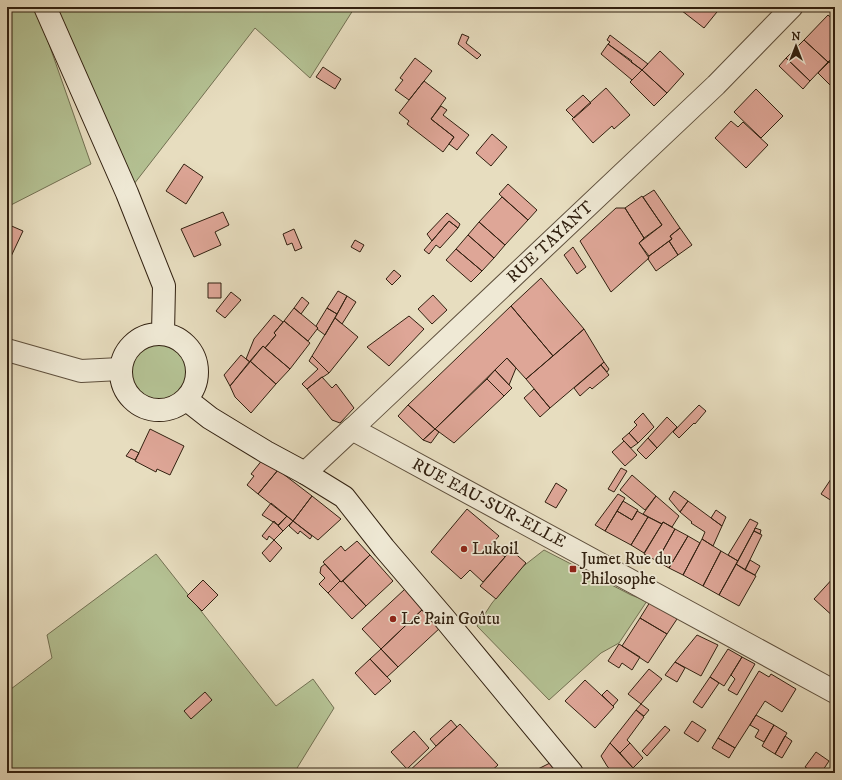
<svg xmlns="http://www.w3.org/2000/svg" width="842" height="780" viewBox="0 0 842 780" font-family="'IM FELL DW Pica',serif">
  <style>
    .green { fill: #b4c193; stroke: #727052 }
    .building { fill: #dea697; stroke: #312010 }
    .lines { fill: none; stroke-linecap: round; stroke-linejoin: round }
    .minor-casing { stroke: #5e4f3c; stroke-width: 23 }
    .tertiary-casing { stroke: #5e4f3c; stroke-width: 24 }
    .secondary-casing { stroke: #312010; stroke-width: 24 }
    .minor { stroke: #efe9d5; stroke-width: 21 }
    .tertiary { stroke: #efe9d5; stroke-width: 22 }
    .secondary { stroke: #efe9d5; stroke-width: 22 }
    .poi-dot { fill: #8f2418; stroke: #efe9d5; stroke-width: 1.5 }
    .labels { text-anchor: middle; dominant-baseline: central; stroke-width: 3.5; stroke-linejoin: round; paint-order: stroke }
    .street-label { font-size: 17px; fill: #312010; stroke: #efe9d5 }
    .poi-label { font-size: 17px; fill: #312010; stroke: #efe9d5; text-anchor: start }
  </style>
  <rect width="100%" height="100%" fill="#e7ddbf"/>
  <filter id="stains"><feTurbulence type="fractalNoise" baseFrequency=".005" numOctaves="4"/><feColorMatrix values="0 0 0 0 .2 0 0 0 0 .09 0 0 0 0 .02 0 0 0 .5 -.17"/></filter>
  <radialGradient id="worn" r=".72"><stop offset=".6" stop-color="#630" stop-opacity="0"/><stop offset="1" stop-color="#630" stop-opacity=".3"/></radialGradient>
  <path class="green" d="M7,7H36L91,164L7,207Z
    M53,7H355L310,78L255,28L127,193Z
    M121 372a38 38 0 1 1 76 0a38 38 0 1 1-76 0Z
    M544,550L631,595L647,601L619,643L601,653L549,700L477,626L492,603L521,568Z
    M156,554L276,706L313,679L334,708L294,773H7V692L52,658L47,635Z"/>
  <path class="building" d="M677,7H721L704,28Z
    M828,15L835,21V55L828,62L804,40Z
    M462,34L469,37L466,43L481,55L477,59L458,44Z
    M610,35L648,64L642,70L631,62L632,61L608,44L610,42L607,40Z
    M804,40L828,62L810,81L786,58Z
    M608,44L642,70L632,80L601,54Z
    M660,51L684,74L667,93L642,70Z
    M835,55V68L829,62Z
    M415,58L432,71L409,100L395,90L403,80L400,78Z
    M786,58L810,81L803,89L779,66Z
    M829,62L835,68V86L833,88L818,73Z
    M323,67L341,79L335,89L316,77Z
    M642,70L667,93L654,106L630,82Z
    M424,81L446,98L431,119L454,137L443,152L407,124L409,121L399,113Z
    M606,88L630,115L614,129L612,126L593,143L572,119Z
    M756,89L783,116L761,138L734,112Z
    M583,95L591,103L574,118L566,110Z
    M441,106L447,110L443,115L469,135L457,150L449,144L454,137L431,119Z
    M731,121L738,127L743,122L768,145L746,168L715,138Z
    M492,134L507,147L491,166L476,153Z
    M184,164L203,177L186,204L166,191Z
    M508,184L537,210L528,220L499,194Z
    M654,190L680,228L670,236L672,239L649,256L639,243L662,225L643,197Z
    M642,196L662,225L644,238L625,208Z
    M502,197L528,220L505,245L479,222Z
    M616,208H625L644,238L639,243L649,258L611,292L580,241Z
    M223,212L229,225L215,232L221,245L194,257L181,229Z
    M447,213L460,224L458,228L449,221L432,241L427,234Z
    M449,221L458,228L440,248L436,245L429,254L424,250Z
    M479,222L505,245L494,258L468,235Z
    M7,224L23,231L7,265Z
    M680,228L692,245L678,255L669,241L672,239L670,236Z
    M294,229L302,248L295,251L292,243L287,245L283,234Z
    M468,235L494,258L482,271L456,249Z
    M355,240L364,245L360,252L351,247Z
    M669,241L678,255L656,271L648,259L649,256Z
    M573,247L586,267L577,274L564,255Z
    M456,249L482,271L471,282L446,260Z
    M394,270L401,276L392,285L386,279Z
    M541,278L584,329L553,356L511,306Z
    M208,283H221V298H208Z
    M338,291L347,296L337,314L327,308Z
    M231,292L241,300L225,318L216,311Z
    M433,295L447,310L432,324L418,309Z
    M347,296L356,302L342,324L335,318Z
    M302,297L309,303L301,314L294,308Z
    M511,306L553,356L526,379L507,358L435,429L408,405Z
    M294,308L318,328L308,341L284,321Z
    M327,308L337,314L325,335L317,329L318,328L316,326Z
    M274,315L283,322L274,333L276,335L265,348L263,346L250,362L246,359L254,339Z
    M409,316L424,329L389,366L367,347Z
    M335,318L358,337L329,373L312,356Z
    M284,321L310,343L290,369L265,348L276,335L274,333Z
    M584,329L604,362L550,408L526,379Z
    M263,346L290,369L276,384L250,361Z
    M241,355L250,362L230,386L224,375Z
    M312,356L329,373L323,377H322L307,389L302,384L318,369L309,361Z
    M507,358L516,368L509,385L495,370Z
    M250,361L276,384L251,413L235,397L230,386Z
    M604,362L609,369L607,372L601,365Z
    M601,365L609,375L592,389L590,387L580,396L574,388Z
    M495,370L512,388L504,396L487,379Z
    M322,377L332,388L336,384L354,408L340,423L332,420L307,389Z
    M487,379L504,396L454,443L435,429Z
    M534,389L550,408L540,417L524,398Z
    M408,405L435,429L423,440L398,416Z
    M699,405L706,411L695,424L694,423L679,438L673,432Z
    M643,413L654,427L638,443L629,433L637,425L634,422Z
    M667,417L677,427L657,448L648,438Z
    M150,429L184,446L170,475L157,469L156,472L135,461Z
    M435,429L439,432L431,443L423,440Z
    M629,433L638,443L631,448L622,439Z
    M648,438L657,448L646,459L637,450Z
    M624,441L637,455L625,466L612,452Z
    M131,449L139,453L135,460L126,456Z
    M263,459L278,470L258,494L247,485L254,476L251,474Z
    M621,468L627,471L614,492L608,489Z
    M278,470L312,496L293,521L258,494Z
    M835,473V503L821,494Z
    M632,475L656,496L645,510L620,490Z
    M556,483L567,490L556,508L545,502Z
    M674,491L688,501L680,512L669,499Z
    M618,494L625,498L605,531L595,525Z
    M312,496L341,519L318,540L293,521Z
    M656,496L679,516L672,527L663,522L662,524L643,514Z
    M623,501L638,510L632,520L617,511Z
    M688,501L722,526L713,546L702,539L705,532L691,523L692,522L680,512Z
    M271,503L287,516L278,525L262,515Z
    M467,509L499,536L491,545L505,557L483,582L470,570L461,579L431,552Z
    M716,510L726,517L722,526L711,518Z
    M617,511L632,520L637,511L648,517L631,545L605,531Z
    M287,516L293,521L283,531L278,526Z
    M648,517L662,524L644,553L631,545Z
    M750,519L758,523L738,561L728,555Z
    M274,521L283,531L274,540L269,536L267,540L262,536Z
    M293,521L312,536L310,539L300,531L298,534L289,526Z
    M663,522L675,529L657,561L644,554Z
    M755,528L761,530L760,534L754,531Z
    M675,529L688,536L669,568L657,561Z
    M754,531L762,535L745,570L736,564Z
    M688,536L700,543L683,575L669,568Z
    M702,539L721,551L703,586L683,575Z
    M274,540L282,548L270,562L262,553Z
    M357,541L370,555L341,582L323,562L341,546L345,551Z
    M511,550L526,563L496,599L480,586Z
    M721,551L738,561L719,595L703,586Z
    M370,555L393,581L366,606L343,581Z
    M750,560L760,566L755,575L745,570Z
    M325,564L340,581L328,593L319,584L325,578L320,573L321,567Z
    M736,564L756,576L739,606L719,595Z
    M835,576V618L814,599Z
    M203,580L218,595L202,611L187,596Z
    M340,581L341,582L343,581L366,606L352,619L328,593Z
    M405,589L424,608L381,649L362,629Z
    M650,602L677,619L667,634L640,618Z
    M424,608L441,627L398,667L381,649Z
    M640,618L667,634L648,663L622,646Z
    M697,635L718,645L701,676L675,662Z
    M619,644L640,657L632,670L622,663L619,668L608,661Z
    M381,649L398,667L387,677L370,659Z
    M728,649L742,657L724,686L710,677Z
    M742,657L755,664L737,695L728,690L735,679L731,675Z
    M370,659L391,681L375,695L355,673Z
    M675,662L685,668L677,682L665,675Z
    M649,669L662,679L641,704L628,694Z
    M759,671L769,677L771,674L796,689L782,712L765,701L735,748L718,738Z
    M710,677L719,683L702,708L693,702Z
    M585,680L614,707L595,728L565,701Z
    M607,690L618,700L613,706L602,695Z
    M205,692L212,700L191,719L184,711Z
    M641,704L649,710L644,716L636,710Z
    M636,710L644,717L627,740L630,743L620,753L610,743Z
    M756,715L774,725L764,742L755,737L759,730L750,725Z
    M451,720L457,727L436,746L430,739Z
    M692,721L706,730L698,742L684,733Z
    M460,724L498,765L489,773H407Z
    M774,725L787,733L775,754L762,746Z
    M665,726L670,730L647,756L642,751Z
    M414,731L429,748L407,769L391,752Z
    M785,736L792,741L782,758L775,754Z
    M718,738L735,748L729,758L712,748Z
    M610,743L633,768L628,773H613L607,766L601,756Z
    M630,743L643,758L633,768L620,753Z
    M816,752L829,761L821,773H815L805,767Z
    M552,762L558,773H530Z"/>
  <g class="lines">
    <g class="minor-casing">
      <path id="minor" d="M352,429L716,85L792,7"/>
    </g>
    <g class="tertiary-casing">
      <path id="tertiary" d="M7,350L81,371L120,369
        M305,473L352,429L835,692"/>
    </g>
    <g class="secondary-casing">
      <path id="secondary" d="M45,7L127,193L164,286L163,333
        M121 372a38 38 0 1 1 76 0a38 38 0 1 1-76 0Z
        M187,400L210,418L266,452L305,473L344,497L384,548L444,618L572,773"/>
    </g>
    <use href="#minor" class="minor"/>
    <use href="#tertiary" class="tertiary"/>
    <use href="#secondary" class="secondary"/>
  </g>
  <g class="poi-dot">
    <circle cx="464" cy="549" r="4"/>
    <rect x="569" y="565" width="8" height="8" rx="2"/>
    <circle cx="393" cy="619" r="4"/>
  </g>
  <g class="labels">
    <g class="street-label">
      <text transform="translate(550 242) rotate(-43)">RUE TAYANT</text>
      <text transform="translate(489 503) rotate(28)">RUE EAU-SUR-ELLE</text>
    </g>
    <g class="poi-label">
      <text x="472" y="549">Lukoil</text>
      <text x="581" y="559">Jumet Rue du<tspan x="581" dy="20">Philosophe</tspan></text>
      <text x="401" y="619">Le Pain Goûtu</text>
    </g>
  </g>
  <rect width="842" height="780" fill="none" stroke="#e7ddbf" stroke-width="24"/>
  <rect x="8" y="8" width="826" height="764" fill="none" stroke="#312010" stroke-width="2"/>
  <rect x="12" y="12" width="818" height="756" fill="none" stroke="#312010"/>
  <g transform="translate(796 46)" stroke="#efe9d5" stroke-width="3" paint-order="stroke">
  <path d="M0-3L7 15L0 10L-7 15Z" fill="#312010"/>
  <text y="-6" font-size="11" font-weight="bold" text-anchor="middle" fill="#312010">N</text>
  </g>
  <rect width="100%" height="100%" filter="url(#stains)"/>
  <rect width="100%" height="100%" fill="url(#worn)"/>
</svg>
